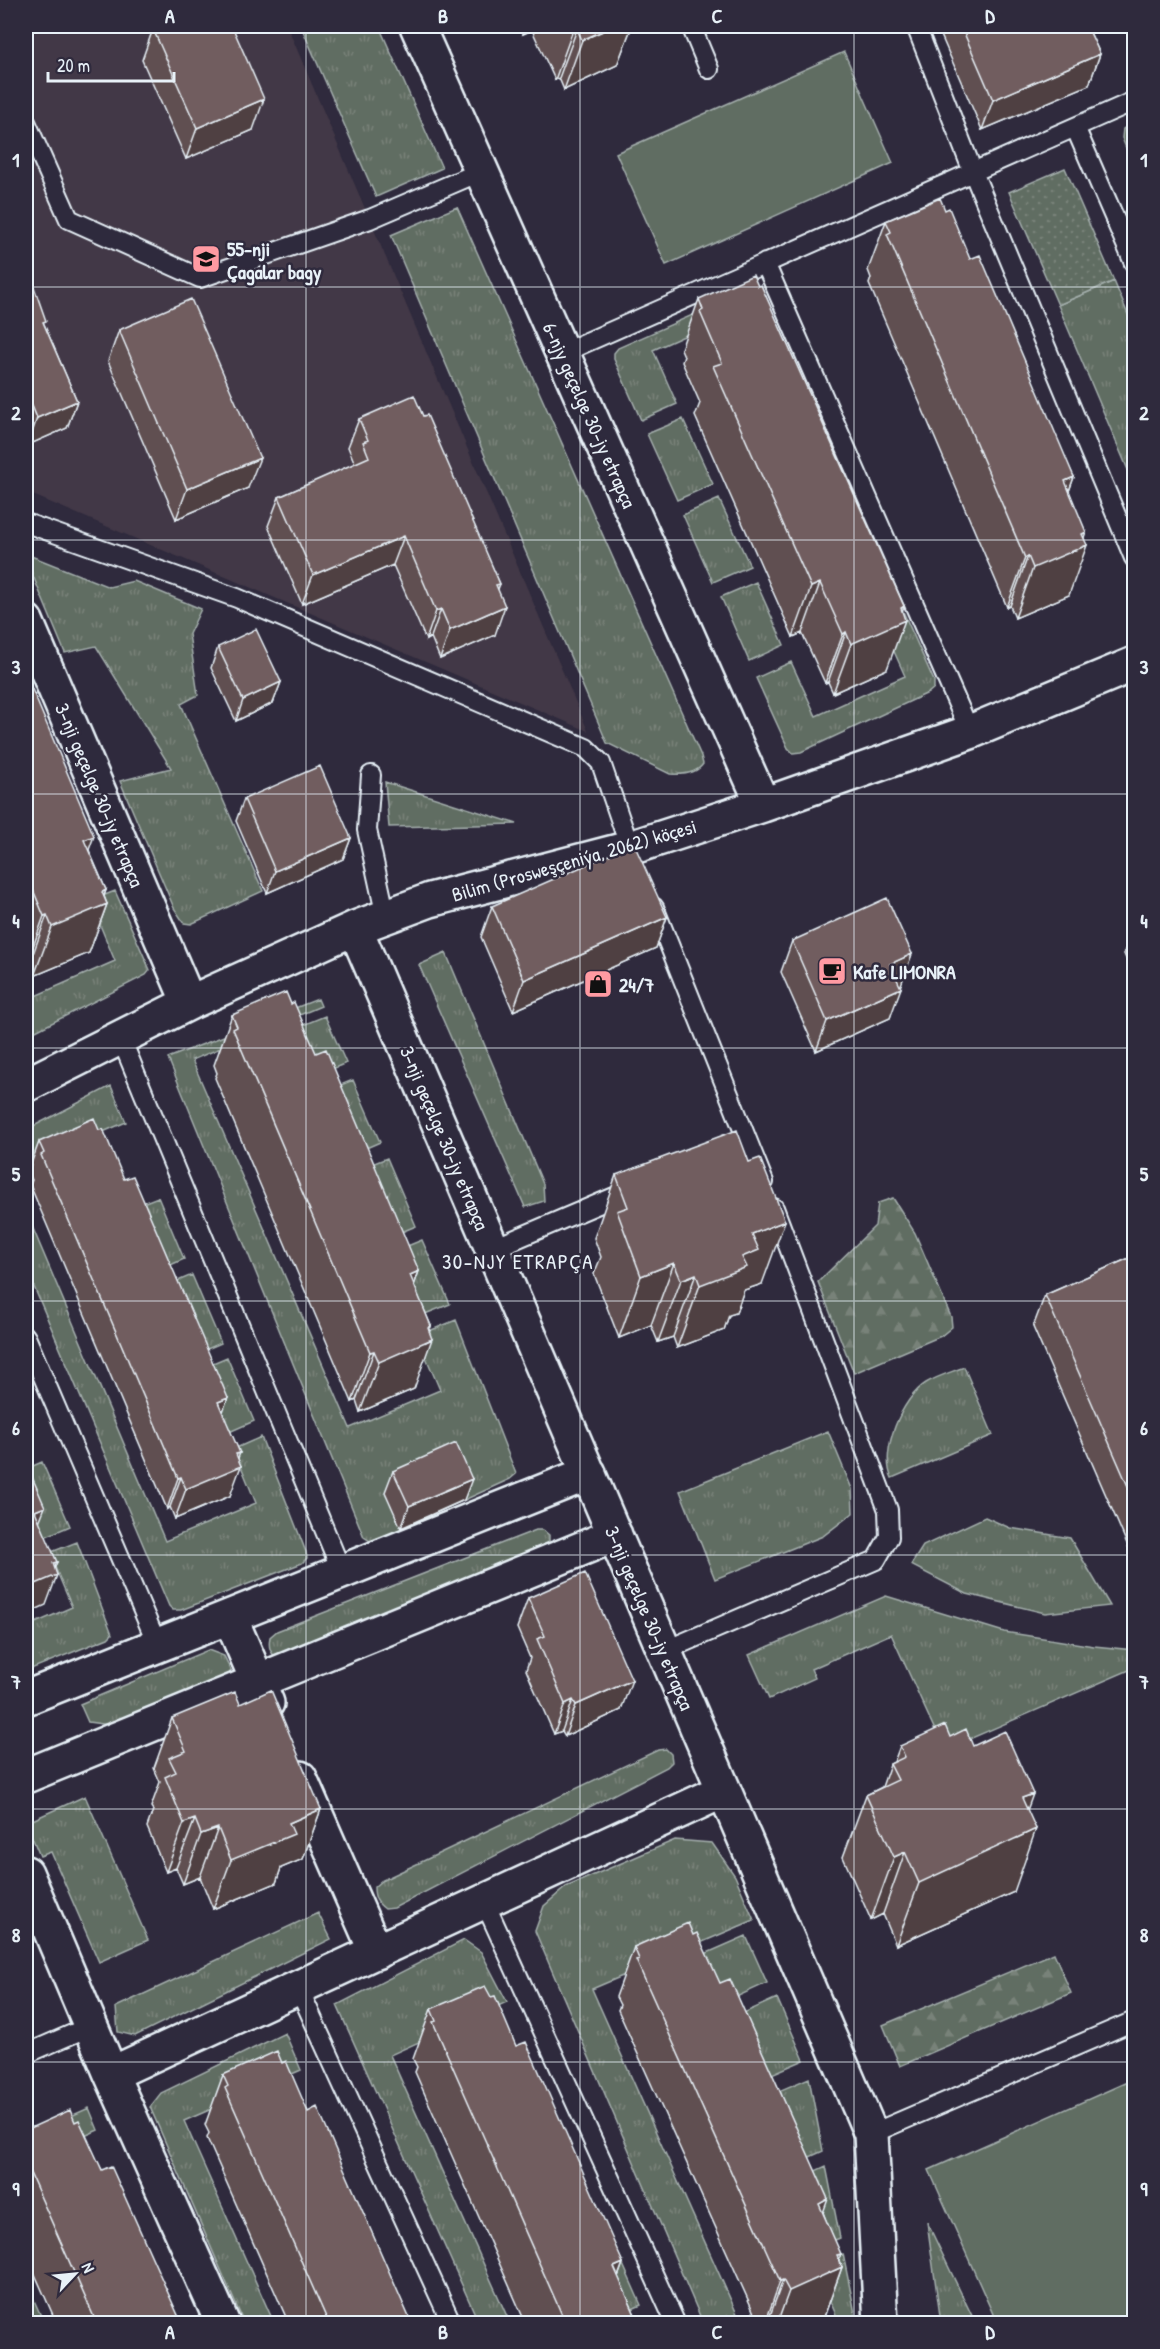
<svg xmlns="http://www.w3.org/2000/svg" width="1160" height="2349" viewBox="0 0 1160 2349" font-family="'Patrick Hand',sans-serif">
  <style>
    .built { fill: #433947 }
    .grass { fill: url(#grass-tufts); stroke: #a4afad; stroke-width: 1.5 }
    .forest { fill: url(#forest-firs); stroke: #a4afad; stroke-width: 1.5 }
    .park { fill: url(#park-dots); stroke: #a4afad; stroke-width: 1.5 }
    .pitch { fill: #616d62; stroke: #a4afad; stroke-width: 1.5 }
    .lines { fill: none; stroke-linecap: round; stroke-linejoin: round }
    .lane-casing { stroke: #e8f1f8; stroke-width: 22 }
    .street-casing { stroke: #e8f1f8; stroke-width: 38 }
    .lane { stroke: #2f2a3d; stroke-width: 18 }
    .street { stroke: #2f2a3d; stroke-width: 33 }
    .wall { fill: #615051; stroke: #e8f1f8; stroke-width: 1.5 }
    .shaded-wall { fill: #4f4142; stroke: #e8f1f8; stroke-width: 1.5 }
    .building { fill: #715d5e; stroke: #e8f1f8; stroke-width: 1.5 }
    .grid { fill: none; stroke: #e8f1f8; stroke-width: 1.5; stroke-opacity: 0.55 }
    .labels { text-anchor: middle; dominant-baseline: central; stroke-width: 5; stroke-linejoin: round; paint-order: stroke }
    .poi-label { font-size: 20px; font-weight: bold; fill: #e8f1f8; stroke: #2f2a3d; text-anchor: start }
    .street-label { font-size: 20px; fill: #e8f1f8; stroke: #2f2a3d }
    .neighbourhood-label { font-size: 21px; letter-spacing: 1.5px; fill: #e8f1f8; stroke: #2f2a3d }
    .neatline { fill: none; stroke: #e8f1f8; stroke-width: 2 }
    .grid-label { font-size: 20px; text-anchor: middle; font-weight: bold; fill: #e8f1f8 }
  </style>
  <defs>
    <pattern id="grass-tufts" width="24" height="20" patternUnits="userSpaceOnUse" patternTransform="scale(1.5)"><rect width="24" height="20" fill="#616d62"/><path d="M3 7l-1-3M5 7V3M7 7l1-3M15 17l-1-3M17 17v-4M19 17l1-3" fill="none" stroke="#788279"/></pattern>
    <pattern id="forest-firs" width="22" height="20" patternUnits="userSpaceOnUse" patternTransform="scale(1.5)"><rect width="22" height="20" fill="#616d62"/><path d="M5 1l3.5 6h-7zM16 11l3.5 6h-7z" fill="#788279"/></pattern>
    <pattern id="park-dots" width="8" height="8" patternUnits="userSpaceOnUse" patternTransform="scale(1.5)"><rect width="8" height="8" fill="#616d62"/><path d="M2 2h.1M6 6h.1" fill="none" stroke="#788279" stroke-width="1.8" stroke-linecap="round"/></pattern>
  </defs>
  <rect width="100%" height="100%" fill="#2f2a3d"/>
  <filter id="ink" filterUnits="userSpaceOnUse"><feTurbulence type="fractalNoise" baseFrequency=".0167" numOctaves="2"/><feDisplacementMap in="SourceGraphic" scale="12" xChannelSelector="R" yChannelSelector="G"/><feConvolveMatrix kernelMatrix="1 2 1 2 8 2 1 2 1" color-interpolation-filters="sRGB"/></filter>
  <g filter="url(#ink)">
    <path class="built" d="M26,26H287L588,731L26,492Z"/>
    <path class="grass" d="M301,26H379L442,168L376,197Z
      M1134,122V168L1122,138L1123,129Z
      M457,207L701,756L703,764C696,774 682,775 670,774L607,743L391,235Z
      M1114,281L1134,329V484L1058,305Z
      M751,289L760,291L934,681V688L928,693L801,752L793,753L788,748L756,678L791,662L816,716L905,676L742,310L653,350L677,404L641,420L614,359V353L618,348Z
      M683,419L713,484L677,500L647,434Z
      M719,499L750,566L713,582L683,515Z
      M26,554L109,587L134,581L201,609L189,634L198,695L181,704L263,891L191,924L184,923L174,908L120,781L171,768L96,646L65,653L26,559Z
      M756,582L784,645L749,661L721,597Z
      M385,782L517,824L389,827Z
      M115,891L150,970L146,975L26,1036V1000L115,961L90,901Z
      M446,953L543,1184L544,1201L525,1207L419,965Z
      M318,999L321,1006L192,1060L350,1428L440,1390L417,1336L456,1320L516,1474L510,1479L377,1540L370,1541L364,1537L168,1058Z
      M325,1016L346,1063L307,1080L286,1032Z
      M353,1080L380,1142L341,1159L314,1096Z
      M111,1086L126,1122L26,1165V1130Z
      M387,1158L416,1226L377,1242L347,1174Z
      M158,1197L184,1259L157,1271L130,1208Z
      M26,1212L165,1541L256,1503L234,1449L261,1437L306,1552L307,1558L302,1563L181,1610H173L169,1606L26,1268Z
      M422,1240L450,1304L410,1320L383,1256Z
      M192,1275L221,1343L193,1355L164,1287Z
      M227,1357L254,1421L227,1433L199,1369Z
      M964,1367L993,1435L892,1478C879,1452 902,1398 926,1383C937,1376 952,1372 964,1367Z
      M828,1431L852,1489L853,1513L823,1536L715,1579L680,1491Z
      M42,1462L70,1526L42,1538L26,1469Z
      M985,1517L1010,1528L1070,1538L1110,1606L1045,1613L967,1594L911,1565L923,1546Z
      M536,1530H543L549,1535V1543L544,1548L279,1660C270,1653 268,1648 270,1637L277,1631Z
      M77,1542L112,1634L108,1638L26,1671V1627L72,1607L49,1553Z
      M886,1596L1004,1632L1094,1646L1134,1650V1668L944,1750L891,1634L811,1669L815,1678L769,1699L749,1655Z
      M208,1650L224,1656L231,1670L228,1678L125,1727L88,1722L80,1704Z
      M666,1749L671,1754L672,1762L667,1767L394,1908L385,1909C377,1903 374,1898 374,1887L381,1881L658,1750Z
      M85,1796L148,1940L99,1962L51,1852L40,1856L26,1823Z
      M675,1840L712,1843L735,1876L754,1920L592,1989L741,2323H703L535,1931L544,1906L566,1887Z
      M318,1913L331,1939L135,2036L118,2032L116,2007Z
      M746,1936L767,1983L710,2009L689,1961Z
      M464,1940L481,1952L507,2002L390,2055L510,2323H479L337,2005Z
      M777,1998L804,2060L744,2086L717,2025Z
      M285,2033L301,2070L184,2121L274,2323H244L150,2107L161,2093Z
      M809,2078L823,2151L781,2170L751,2103Z
      M89,2108L98,2130L26,2162V2136Z
      M826,2166L840,2238L815,2248L787,2184Z
      M927,2222L973,2318L969,2323H941Z
      M613,2242L641,2305L614,2317Z
      M843,2254L857,2323H829L838,2319L814,2266Z
      M26,2282L44,2323H26Z"/>
    <path class="forest" d="M893,1198L915,1233L951,1317L952,1327L941,1336L854,1373L818,1282L875,1226L878,1203Z
      M1054,1953L1071,1993L900,2066L883,2025Z"/>
    <path class="park" d="M1065,168L1114,281L1058,305L1009,192Z"/>
    <path class="pitch" d="M844,52L893,163L666,265L616,153Z
      M1134,2079V2323H997L929,2170Z"/>
    <g class="lines">
      <g class="lane-casing">
        <path id="lane" d="M691,26L709,69
          M916,26L973,172L1134,558
          M26,122L69,219L200,278L370,219L482,171
          M1075,127L1134,263
          M765,263L970,732
          M562,353L1134,101
          M26,523L237,598L586,748L601,763L632,854
          M371,775L367,830L386,917
          M654,907L764,1182
          M120,1036L342,1572
          M492,1249L631,1190
          M26,1337L158,1646
          M664,1651L876,1560L889,1537L888,1510L774,1208
          M484,1901L676,2324
          M298,1987L452,2324
          M26,2054L91,2026
          M871,2134L1134,2021"/>
      </g>
      <g class="street-casing">
        <path id="street" d="M417,26L763,805
          M26,621L189,1003
          M355,928L871,2134L881,2324
          M26,1085L189,1003L355,928L430,900L630,848L763,805L970,732L1134,664
          M230,1617L267,1703
          M26,1698L589,1473
          M26,1776L615,1535
          M300,1778L376,1952
          M26,1873L111,2074
          M223,2324L111,2074L723,1791"/>
      </g>
      <use href="#lane" class="lane"/>
      <use href="#street" class="street"/>
    </g>
    <path class="wall" d="M519,26H632L617,65L564,90L559,78L555,80L532,30L523,34Z
      M937,26H1087L1100,54L1089,85L982,130Z
      M153,29L253,130L186,159L142,60Z
      M945,210L1074,477L1069,491L1084,538L1069,595L1015,618L1010,606L1007,607L869,284L871,278L868,270L886,221Z
      M26,264L44,324L77,401L67,428L28,445L26,440Z
      M699,299L902,611L887,669L833,693L828,682L825,683L802,633L793,637L695,416L700,403L682,362L684,356L681,349Z
      M119,330L248,488L176,519L108,361Z
      M423,416L500,584L498,589L495,635L440,659L431,637L426,640L393,565L302,604L268,526L279,497L355,464L348,447L359,419Z
      M218,647L281,682L273,703L236,721L211,668Z
      M26,675L89,850L106,890L104,896L107,904L89,953L34,976L29,965L26,966Z
      M244,799L351,838L343,859L267,893L236,821Z
      M492,906L667,917L656,948L513,1011L481,937Z
      M1134,926V977L1124,954Z
      M792,941L912,954L900,985L890,1018L816,1051L781,972Z
      M291,1004L419,1271L414,1286L431,1326L414,1389L360,1412L356,1400L352,1402L215,1078L217,1073L214,1065L232,1015Z
      M39,1142L222,1412L238,1458L230,1496L175,1519L170,1507L167,1509L30,1185L32,1180L28,1172Z
      M616,1175L762,1284L744,1290L736,1313L729,1315L724,1330L677,1348L673,1337L658,1342L651,1325L619,1338L594,1274L601,1257L594,1238Z
      M1134,1256V1560L1033,1327L1045,1295Z
      M393,1471L464,1500L401,1528L385,1492Z
      M528,1598L621,1710L565,1736L562,1731L554,1734L526,1670L530,1658L517,1628Z
      M240,1704L321,1809L303,1859L281,1868L276,1883L213,1909L200,1877L183,1884L176,1868L166,1872L147,1827L153,1810L151,1807L160,1782L154,1768L172,1718Z
      M950,1737L973,1746L1027,1809L1014,1892L896,1945L883,1914L871,1920L843,1857L866,1795L882,1787L890,1764L894,1762L900,1746Z
      M693,1935L823,2212L842,2267L824,2317L809,2324H759L618,2010L620,2005L616,1997L634,1947Z
      M431,2009L516,2046L623,2263L618,2277L636,2317L634,2324H526L415,2072L417,2067L413,2059Z
      M282,2063L308,2112L412,2324H289L207,2138L209,2133L205,2125L223,2075Z
      M75,2122L102,2170L182,2324H57L26,2254V2130Z"/>
    <path class="shaded-wall" d="M526,26H534L532,30L523,34Z
      M614,26H632L617,65L564,90L582,40Z
      M577,29L559,78L555,80L573,30Z
      M1100,54L1089,85L982,130L993,100Z
      M264,99L253,130L186,159L197,128Z
      M77,401L67,428L28,445L37,418Z
      M260,458L248,488L176,519L187,489Z
      M1074,477L1056,527L1065,481Z
      M1086,532L1080,548L1087,545L1069,595L1015,618L1033,568Z
      M404,536L393,565L302,604L313,575Z
      M1028,556L1010,606L1007,607L1025,558Z
      M820,583L802,633L793,637L811,587Z
      M505,606L495,635L440,659L450,630Z
      M904,606L898,623L905,620L887,669L833,693L851,644Z
      M441,609L431,637L426,640L436,611Z
      M846,632L828,682L825,683L843,634Z
      M281,682L273,703L236,721L243,700Z
      M94,836L76,885L84,840Z
      M351,838L343,859L267,893L275,871Z
      M106,890L100,907L107,904L89,953L34,976L52,927Z
      M47,915L29,965L26,966L44,916Z
      M667,917L656,948L513,1011L524,980Z
      M912,954L901,985L879,994L890,964Z
      M901,988L890,1018L816,1051L827,1021Z
      M785,1221L762,1284L744,1290L736,1313L729,1315L724,1330L677,1348L700,1285L752,1234Z
      M674,1263L651,1325L619,1338L641,1276Z
      M419,1271L401,1321L410,1275Z
      M696,1274L673,1337L658,1342L681,1280Z
      M431,1326L426,1342L432,1339L414,1389L360,1412L379,1362Z
      M374,1351L356,1400L352,1402L370,1352Z
      M228,1398L217,1428L218,1402Z
      M240,1453L234,1468L241,1466L230,1496L175,1519L186,1489L236,1454Z
      M181,1477L170,1507L167,1509L178,1478Z
      M472,1479L464,1500L401,1528L409,1506Z
      M45,1507L33,1537L35,1511Z
      M57,1562L51,1577L57,1575L46,1605L26,1614V1588L53,1563Z
      M632,1680L621,1710L565,1736L576,1705Z
      M573,1700L562,1731L554,1734L565,1704Z
      M1033,1794L1017,1838L1036,1829L1014,1892L896,1945L919,1883L1022,1798Z
      M321,1809L303,1859L281,1868L276,1883L213,1909L231,1860L289,1823Z
      M195,1819L176,1868L166,1872L184,1823Z
      M218,1828L200,1877L183,1884L201,1834Z
      M905,1852L883,1914L871,1920L894,1857Z
      M828,2199L810,2249L819,2204Z
      M841,2254L835,2270L842,2267L824,2317L809,2324H777L789,2291L837,2255Z
      M623,2263L605,2312L614,2267Z
      M783,2280L767,2324H765L780,2281Z"/>
    <path class="building" d="M162,26H232L264,99L197,128L153,29Z
      M571,26H614L582,40L577,29L573,30Z
      M961,26H1087L1100,54L993,100Z
      M940,198L945,210L949,208L970,259L980,255L1074,477L1065,481L1086,532L1082,534L1087,545L1033,568L1028,556L1025,558L887,234L891,232L886,221Z
      M26,264L46,321L43,322L77,401L37,418L26,391Z
      M753,275L758,286L761,285L904,606L901,608L905,620L851,644L846,632L843,634L820,583L811,587L713,366L722,363L700,312L703,310L699,299Z
      M191,299L260,458L187,489L119,330Z
      M414,395L423,416L427,415L500,584L496,585L505,606L450,630L441,609L436,611L404,536L313,575L279,497L369,457L363,442L368,440L359,419Z
      M256,629L281,682L243,700L218,647Z
      M26,675L94,836L84,840L106,890L102,892L107,904L52,927L47,915L44,916L26,873Z
      M320,766L351,838L275,871L244,799Z
      M634,844L667,917L524,980L492,906Z
      M887,898L912,954L890,964L901,988L827,1021L792,941Z
      M286,992L291,1004L294,1002L316,1053L326,1049L419,1271L410,1275L431,1326L428,1328L432,1339L379,1362L374,1351L370,1352L233,1029L237,1027L232,1015Z
      M94,1118L99,1130L103,1129L124,1179L133,1176L228,1398L218,1402L240,1453L236,1454L241,1466L186,1489L181,1477L178,1478L41,1155L44,1153L39,1142Z
      M737,1130L749,1162L760,1158L785,1221L752,1234L759,1250L742,1257L747,1267L700,1285L696,1274L681,1280L674,1263L641,1276L617,1211L628,1207L616,1175Z
      M1134,1256V1500L1045,1295Z
      M456,1443L472,1479L409,1506L393,1471Z
      M26,1463L45,1507L35,1511L57,1562L53,1563L57,1575L26,1588Z
      M585,1573L632,1680L576,1705L573,1700L565,1704L537,1639L545,1636L528,1598Z
      M271,1690L321,1809L289,1823L294,1834L231,1860L218,1828L201,1834L195,1819L184,1823L165,1777L176,1772L169,1758L186,1751L172,1718L235,1692L240,1704Z
      M945,1725L950,1737L966,1729L973,1746L1005,1731L1033,1794L1022,1798L1036,1829L919,1883L905,1852L894,1857L866,1795L898,1780L890,1764L905,1757L900,1746Z
      M688,1923L693,1935L697,1933L720,1983L730,1979L828,2199L819,2204L841,2254L837,2255L842,2267L789,2291L783,2280L780,2281L636,1960L639,1959L634,1947Z
      M485,1986L491,1997L495,1996L516,2046L526,2042L623,2263L614,2267L636,2317L632,2319L634,2324H566L433,2022L436,2021L431,2009Z
      M277,2051L282,2063L286,2061L308,2112L317,2107L412,2324H329L225,2088L228,2086L223,2075Z
      M70,2110L75,2122L79,2120L102,2170L111,2166L182,2324H97L26,2164V2130Z"/>
  </g>
  <path class="grid" d="M306,26V2324M580,26V2324M854,26V2324M26,287H1134M26,540H1134M26,794H1134M26,1048H1134M26,1301H1134M26,1555H1134M26,1809H1134M26,2062H1134"/>
  <defs>
    <g id="school-square" transform="scale(1.5)"><rect x="-9" y="-9" width="18" height="18" rx="4" fill="#ff9aa2" stroke="#2f2a3d"/><path d="M0-5L7-2L0 1L-7-2ZM-4 1L0 2.5L4 1V4Q0 6-4 4Z" fill="#111"/></g>
    <g id="cafe-square" transform="scale(1.5)"><rect x="-9" y="-9" width="18" height="18" rx="4" fill="#ff9aa2" stroke="#2f2a3d"/><path d="M-5.5-4.5H6V0H3Q3 3.5 0 3.5H-2.5Q-5.5 3.5-5.5 0ZM3-3.2v2h1.7v-2ZM-6 4.5H4V6H-6Z" fill="#111"/></g>
    <g id="shop-square" transform="scale(1.5)"><rect x="-9" y="-9" width="18" height="18" rx="4" fill="#ff9aa2" stroke="#2f2a3d"/><path d="M-5-2.5h2.3a2.7 3.5 0 0 1 5.4 0H5L5.5 6h-11ZM-1.5-2.5h3a1.5 2.3 0 0 0-3 0Z" fill="#111"/></g>
  </defs>
  <g fill-rule="evenodd">
    <use href="#school-square" x="206" y="259"/>
    <use href="#cafe-square" x="832" y="971"/>
    <use href="#shop-square" x="598" y="984"/>
  </g>
  <g class="labels">
    <g class="poi-label">
      <text x="227" y="248">55-nji<tspan x="227" dy="23">Çagalar bagy</tspan></text>
      <text x="853" y="971">Kafe LIMONRA</text>
      <text x="619" y="984">24/7</text>
    </g>
    <g class="street-label">
      <text transform="translate(590 415) rotate(66)">6-njy geçelge 30-jy etrapça</text>
      <text transform="translate(100 795) rotate(67)">3-nji geçelge 30-jy etrapça</text>
      <text transform="translate(574 860) rotate(-16)">Bilim (Prosweşçeniýa, 2062) köçesi</text>
      <text transform="translate(445 1138) rotate(67)">3-nji geçelge 30-jy etrapça</text>
      <text transform="translate(650 1618) rotate(67)">3-nji geçelge 30-jy etrapça</text>
    </g>
    <g class="neighbourhood-label">
      <text x="518" y="1261">30-NJY ETRAPÇA</text>
    </g>
  </g>
  <rect width="1160" height="2349" fill="none" stroke="#2f2a3d" stroke-width="66"/>
  <g transform="translate(75 2274) rotate(64)" stroke="#2f2a3d" stroke-width="4.5" paint-order="stroke">
  <path d="M0-4.5L10 22L0 15L-10 22Z" fill="#e8f1f8"/>
  <text y="-9" font-size="16" font-weight="bold" text-anchor="middle" fill="#e8f1f8">N</text>
  </g>
  <path d="M48 72v9h126v-9" fill="none" stroke="#e8f1f8" stroke-width="3"/>
  <text x="57" y="72" font-size="18" fill="#e8f1f8" stroke="#2f2a3d" stroke-width="4.5" paint-order="stroke">20 m</text>
  <rect x="33" y="33" width="1094" height="2283" class="neatline"/>
  <g class="grid-label">
    <text x="170" y="23">A</text>
    <text x="443" y="23">B</text>
    <text x="717" y="23">C</text>
    <text x="990" y="23">D</text>
    <text x="16" y="167">1</text>
    <text x="1144" y="167">1</text>
    <text x="16" y="420">2</text>
    <text x="1144" y="420">2</text>
    <text x="16" y="674">3</text>
    <text x="1144" y="674">3</text>
    <text x="16" y="928">4</text>
    <text x="1144" y="928">4</text>
    <text x="16" y="1181">5</text>
    <text x="1144" y="1181">5</text>
    <text x="16" y="1435">6</text>
    <text x="1144" y="1435">6</text>
    <text x="16" y="1689">7</text>
    <text x="1144" y="1689">7</text>
    <text x="16" y="1942">8</text>
    <text x="1144" y="1942">8</text>
    <text x="16" y="2196">9</text>
    <text x="1144" y="2196">9</text>
    <text x="170" y="2339">A</text>
    <text x="443" y="2339">B</text>
    <text x="717" y="2339">C</text>
    <text x="990" y="2339">D</text>
  </g>
</svg>
